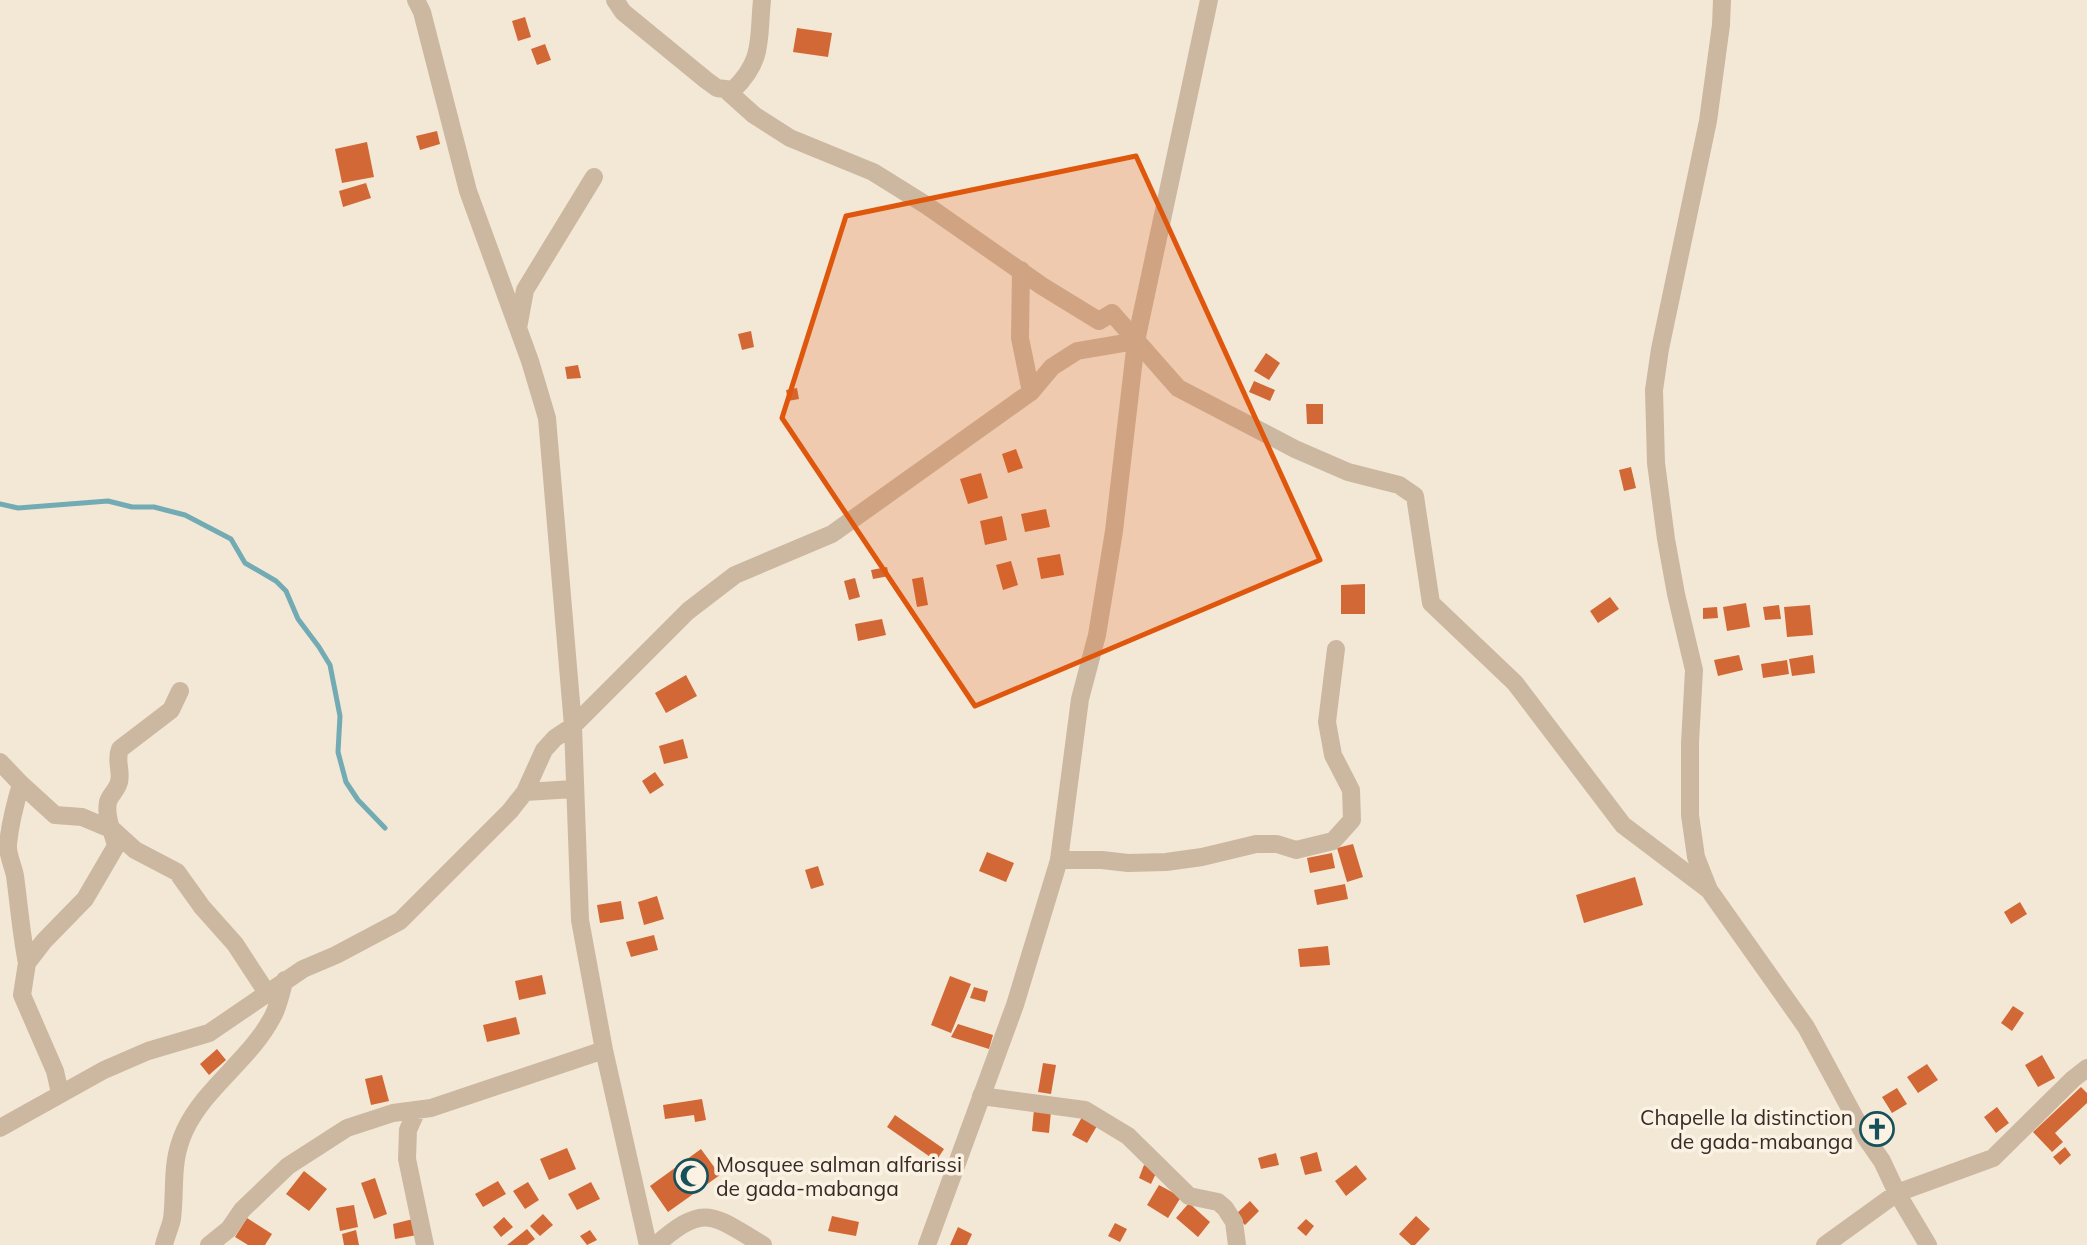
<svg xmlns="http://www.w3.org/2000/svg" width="2087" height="1245" viewBox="0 0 2087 1245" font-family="Mulish,sans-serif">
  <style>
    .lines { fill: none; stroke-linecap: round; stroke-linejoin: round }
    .stream { stroke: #72abb3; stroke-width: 5 }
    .building { fill: #d26835 }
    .minor { stroke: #ccb8a1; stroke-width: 18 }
    .tertiary { stroke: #ccb8a1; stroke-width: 18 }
    .marked { fill: #df570d; fill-opacity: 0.2; stroke: #df570d; stroke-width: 5; stroke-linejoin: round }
    .labels { text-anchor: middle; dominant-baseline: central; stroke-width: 7; stroke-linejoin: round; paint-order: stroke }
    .poi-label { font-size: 21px; fill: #362b25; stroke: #fbf2e3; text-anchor: end }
  </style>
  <rect width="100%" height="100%" fill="#f3e8d6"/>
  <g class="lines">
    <path class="stream" d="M0,504L18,508L108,501L132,507H154L185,515L231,539L245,563L276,581L286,591L298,619L319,647L330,665L340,716L338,752L346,782L358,800L385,828"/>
  </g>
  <path class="building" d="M525,17L531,37L518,41L512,21Z
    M797,28L832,33L828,57L793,52Z
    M545,44L551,60L537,65L531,49Z
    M437,131L440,144L420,150L416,136Z
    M367,142L374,177L342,183L335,149Z
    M366,183L371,198L343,207L339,191Z
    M751,331L754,347L742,350L738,334Z
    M1266,353L1280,363L1269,380L1254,371Z
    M578,365L581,378L567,379L565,367Z
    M1254,381L1275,390L1270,401L1249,392Z
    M797,388L799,399L788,401L786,390Z
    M1306,404H1323V424H1307Z
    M1016,449L1023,468L1008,473L1002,454Z
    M1631,467L1636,488L1624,491L1619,470Z
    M981,473L988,498L968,504L960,479Z
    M1046,509L1050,527L1025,532L1021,514Z
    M1002,516L1007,540L985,545L980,521Z
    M1060,554L1064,575L1041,579L1037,558Z
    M1011,561L1018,585L1003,590L996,565Z
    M887,567L889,576L873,579L871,570Z
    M923,577L928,605L917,607L912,579Z
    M855,578L860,597L849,600L844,581Z
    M1365,584V614H1341V585Z
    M1610,597L1619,609L1598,623L1590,611Z
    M1746,603L1750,627L1727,631L1723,607Z
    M1779,605L1781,619L1765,620L1763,607Z
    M1810,605L1813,635L1787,637L1784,607Z
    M1717,607L1718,618L1703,619V608Z
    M882,619L886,635L858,641L855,624Z
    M1739,655L1743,670L1718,676L1714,660Z
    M1813,655L1815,673L1792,676L1789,659Z
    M1787,660L1789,674L1763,678L1761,664Z
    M686,675L697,696L666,713L655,693Z
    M683,739L688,758L664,764L659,746Z
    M655,772L664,785L650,794L642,781Z
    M1353,844L1363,877L1347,882L1337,848Z
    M987,852L1014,863L1006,882L979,871Z
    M1332,853L1335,868L1310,873L1307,858Z
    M818,866L824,885L811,889L805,870Z
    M1635,877L1643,905L1584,923L1576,895Z
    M1345,884L1348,899L1317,905L1314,890Z
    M657,896L664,919L644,925L638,902Z
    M621,901L624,919L600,923L597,905Z
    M2020,902L2027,914L2011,924L2004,912Z
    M654,935L658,950L631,957L626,942Z
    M1328,946L1330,965L1300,967L1298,949Z
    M542,975L546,994L519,1000L515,981Z
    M950,976L971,984L951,1033L931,1025Z
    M974,987L988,991L985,1002L970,998Z
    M2013,1006L2024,1013L2012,1031L2001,1023Z
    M516,1017L520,1034L487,1042L483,1025Z
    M958,1024L993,1035L989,1049L951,1037Z
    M217,1049L226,1060L209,1075L200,1064Z
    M2042,1055L2055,1078L2038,1087L2025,1065Z
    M1043,1063L1056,1065L1051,1094L1038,1092Z
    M1927,1064L1938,1080L1918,1093L1907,1077Z
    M382,1075L389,1101L371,1105L365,1079Z
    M2081,1087L2087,1093V1103L2055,1133L2063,1142L2052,1152L2033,1132Z
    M1897,1088L1907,1104L1892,1113L1882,1097Z
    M702,1099L706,1120L695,1122L694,1115L665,1119L663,1105Z
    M1997,1107L2009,1123L1996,1133L1984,1117Z
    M1034,1109L1051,1111L1049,1133L1032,1131Z
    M895,1115L944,1149L936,1161L887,1127Z
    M1082,1117L1097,1126L1087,1143L1072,1135Z
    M1884,1119L1892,1135L1879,1142L1870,1125Z
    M2065,1147L2071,1155L2060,1165L2053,1157Z
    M567,1148L576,1169L549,1180L540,1159Z
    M701,1149L720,1175L668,1212L650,1186Z
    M1317,1152L1322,1171L1305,1175L1300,1157Z
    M1276,1153L1279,1165L1261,1169L1258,1158Z
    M1144,1165L1157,1171L1151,1184L1139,1178Z
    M1356,1165L1367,1179L1346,1196L1335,1181Z
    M304,1171L327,1189L309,1211L286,1194Z
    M375,1178L387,1214L374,1219L361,1183Z
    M498,1181L506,1194L483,1207L475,1194Z
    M528,1182L539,1200L525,1209L513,1191Z
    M591,1182L600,1199L577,1210L568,1194Z
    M1159,1185L1181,1197L1168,1218L1147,1205Z
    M1250,1201L1259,1211L1245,1225L1235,1215Z
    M1189,1203L1210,1222L1198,1237L1176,1218Z
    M354,1205L358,1227L340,1231L336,1208Z
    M543,1214L553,1225L540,1236L530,1226Z
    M832,1216L859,1222L856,1236L828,1231Z
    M1416,1216L1430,1229L1415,1245H1411L1399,1234Z
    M504,1217L513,1227L501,1237L493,1227Z
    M247,1218L272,1234L265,1245H248L235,1237Z
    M413,1219L417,1235L395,1239L393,1224Z
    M1306,1219L1314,1226L1306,1236L1297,1228Z
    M1115,1223L1127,1229L1120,1242L1108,1236Z
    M958,1227L972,1234L967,1245H950Z
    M527,1229L535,1239L527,1245H507Z
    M356,1230L359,1245H344L342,1234Z
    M590,1230L597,1240L587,1245L580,1236Z"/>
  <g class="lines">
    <path class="minor" d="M416,0L422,12L468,191L530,361L547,418L573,726L580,920L604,1050L648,1245
      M615,0L623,12L706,80L717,88L733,90C764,60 758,40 762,0
      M1722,0L1721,25L1708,121L1660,349L1654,390L1656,463L1666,539L1676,594L1694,670L1690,743V815L1696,857L1709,890L1806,1027L1866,1138L1882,1161L1897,1193L1928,1245
      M725,89L754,115L790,138L873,172L926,205L1042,286L1099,321L1112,313L1178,388L1295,449L1348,472L1399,485L1415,496L1431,603L1515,683L1623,825L1709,890
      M1021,270L1020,338L1031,392
      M518,328L525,290L594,177
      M0,762L21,784L55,815L82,817L113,830L135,850L177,872L202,907L235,944L267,993
      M21,784C15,804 10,824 8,844C7,854 13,865 15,876C19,905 21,933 27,963
      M525,792L574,789
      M1059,860H1102L1128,863L1166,862L1202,857L1256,844H1277L1296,850L1333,841L1352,820L1351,790L1333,755L1327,722L1336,649
      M60,1093L55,1071L22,995L27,963L44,941L85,899L116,846C113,832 105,817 108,802C110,795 117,790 119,782C122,770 115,761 120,749L171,710L180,691
      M981,1096L1085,1110L1128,1136L1189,1196L1218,1202L1225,1208L1234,1222L1237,1245
      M417,1110L408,1130L407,1159L425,1245
      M0,1128L104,1070L148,1051L209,1033L303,969L336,955L400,921L510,811L525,792L544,750L555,738L573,726L688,611L735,575L832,534L1031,392L1052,367L1077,351L1136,341
      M164,1245C166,1236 170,1228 172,1219C176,1187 170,1162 185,1130C206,1086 251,1059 273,1016C279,1005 281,991 285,980
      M209,1245L229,1229L242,1210L288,1166L347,1128L393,1113L431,1108L604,1050
      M656,1245C705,1202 712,1215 763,1245
      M1825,1245L1897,1193L1993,1158L2073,1079L2087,1068"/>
    <path class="tertiary" d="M927,1245L1015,1005L1059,860L1080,699L1097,635L1114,531L1136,341L1209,0"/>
  </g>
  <path class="marked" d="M1136,156L1320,560L975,706L782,418L846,216Z"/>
  <defs>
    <g id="church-ring" transform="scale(1.75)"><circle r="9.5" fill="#fbf2e3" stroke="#16515b" stroke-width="1.5"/><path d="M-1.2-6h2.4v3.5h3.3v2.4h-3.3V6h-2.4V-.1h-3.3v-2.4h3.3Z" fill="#16515b"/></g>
    <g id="mosque-ring" transform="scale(1.75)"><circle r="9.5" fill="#fbf2e3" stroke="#16515b" stroke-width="1.5"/><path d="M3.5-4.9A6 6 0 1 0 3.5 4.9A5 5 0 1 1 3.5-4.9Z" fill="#16515b"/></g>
  </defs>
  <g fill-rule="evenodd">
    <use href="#church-ring" x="1877" y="1129"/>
    <use href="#mosque-ring" x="691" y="1176"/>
  </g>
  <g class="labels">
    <g class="poi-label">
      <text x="1853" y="1117">Chapelle la distinction<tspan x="1853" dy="24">de gada-mabanga</tspan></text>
      <text x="716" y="1164" text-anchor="start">Mosquee salman alfarissi<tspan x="716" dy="24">de gada-mabanga</tspan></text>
    </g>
  </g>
</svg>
